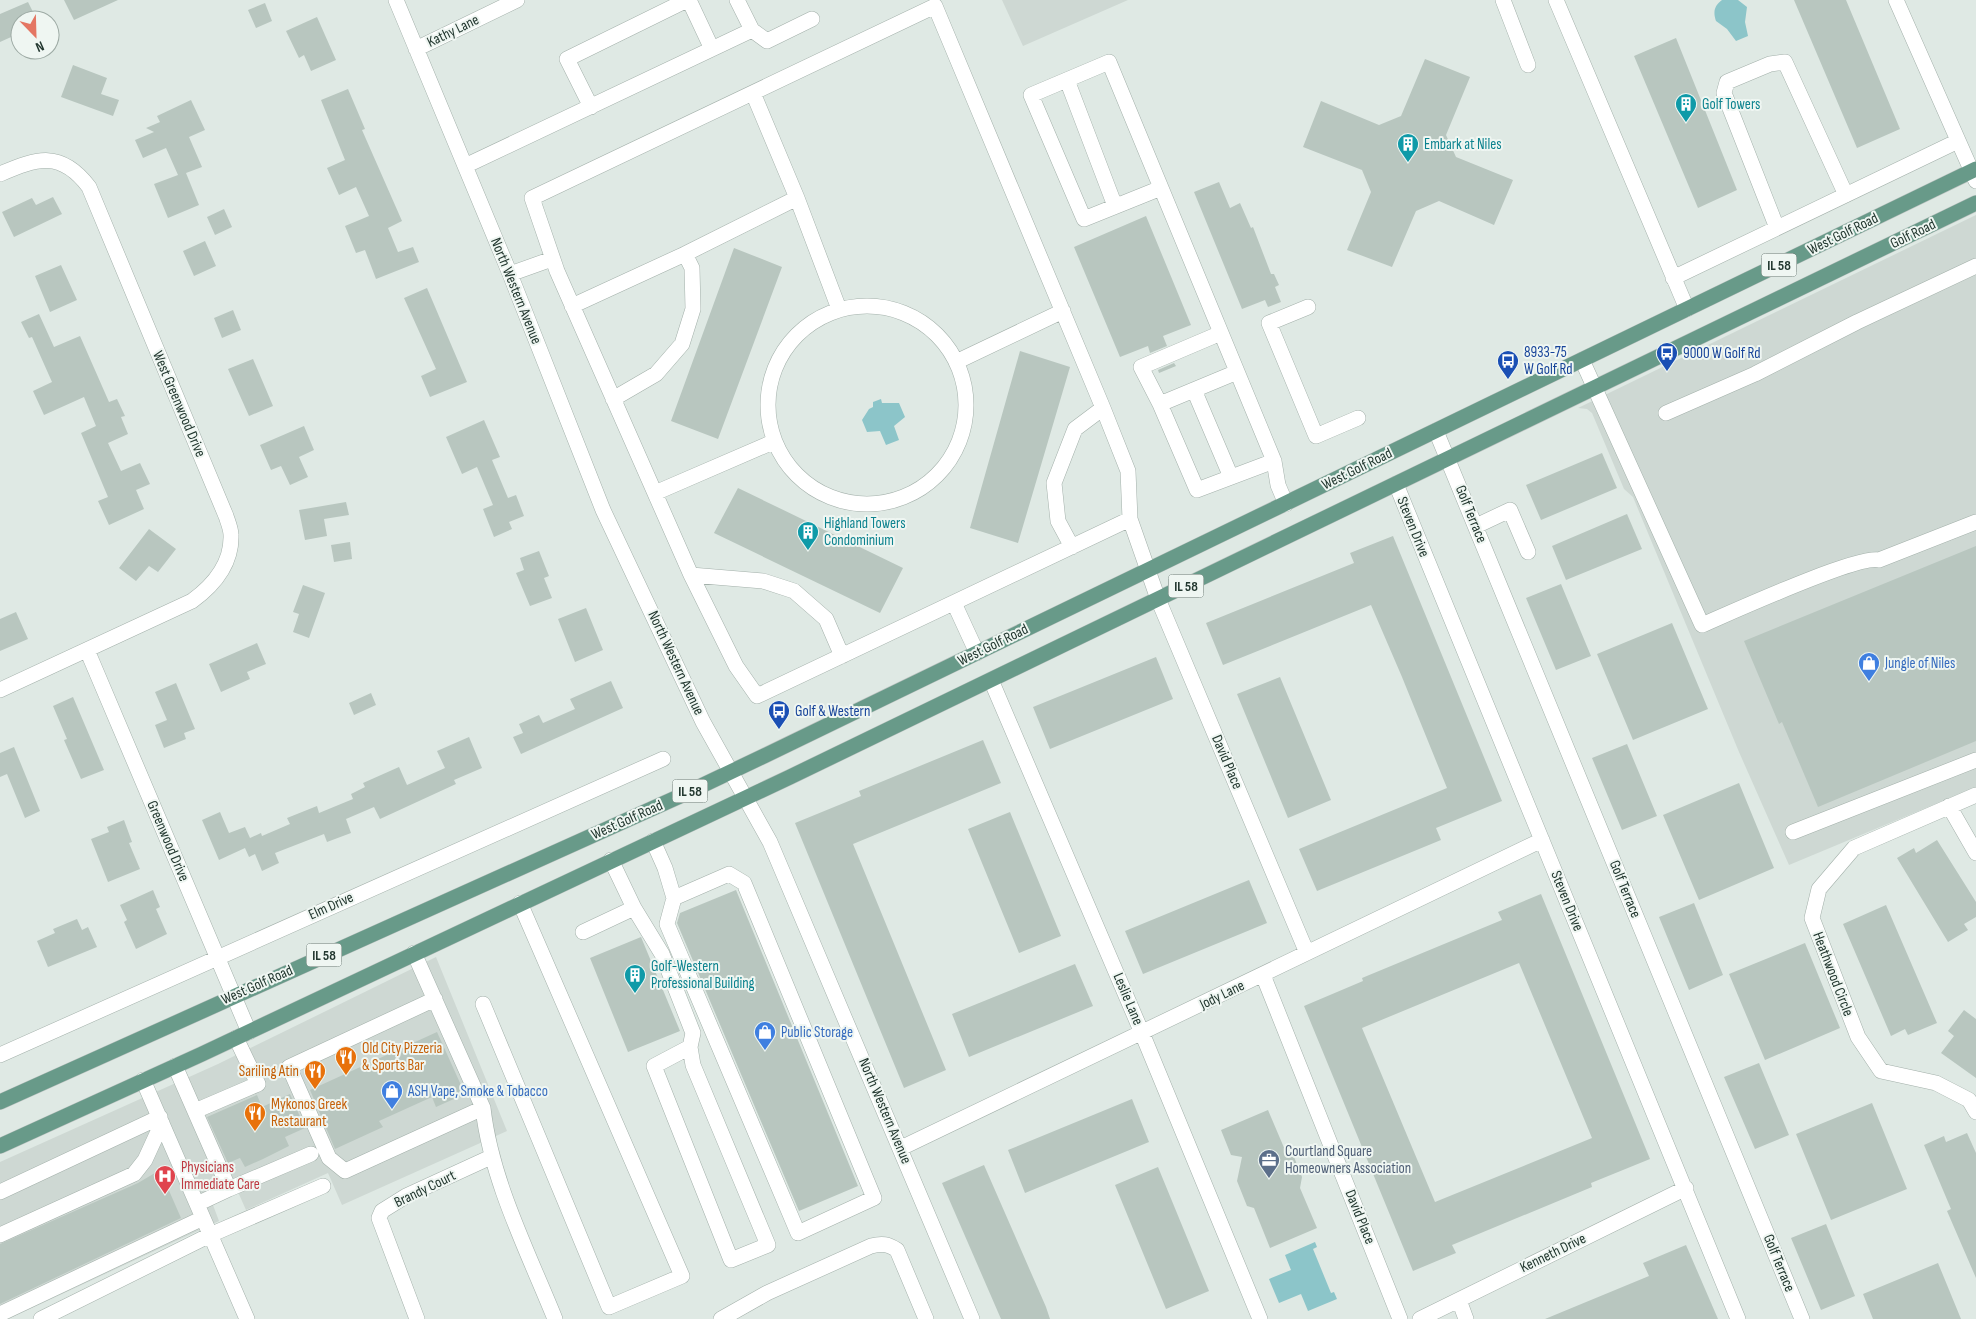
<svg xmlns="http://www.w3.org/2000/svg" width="1976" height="1319" viewBox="0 0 1976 1319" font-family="'Sofia Sans Condensed',sans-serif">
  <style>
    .built { fill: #ced8d3 }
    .water { fill: #8cc5c9 }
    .building { fill: #b8c6bf; fill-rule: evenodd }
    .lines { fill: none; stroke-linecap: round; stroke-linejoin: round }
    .minor-casing { stroke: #a3b0aa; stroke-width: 16 }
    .major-casing { stroke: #bdc3c1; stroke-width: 16 }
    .minor { stroke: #fff; stroke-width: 15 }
    .major { stroke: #689a89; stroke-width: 15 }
    .labels { text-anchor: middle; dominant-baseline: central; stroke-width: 4; stroke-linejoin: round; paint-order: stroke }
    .shield { fill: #eff6f2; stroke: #60706a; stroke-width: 1 }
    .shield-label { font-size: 14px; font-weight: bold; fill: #22372f }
    .street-label { font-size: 15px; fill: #22372f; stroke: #eff6f2 }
    .culture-label { font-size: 15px; fill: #0d838f; stroke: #eff6f2; text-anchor: start }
    .transit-label { font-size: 15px; fill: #164399; stroke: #eff6f2; text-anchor: start }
    .shop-label { font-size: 15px; fill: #366cbe; stroke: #eff6f2; text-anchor: start }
    .food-label { font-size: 15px; fill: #c56008; stroke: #eff6f2; text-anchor: start }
    .service-label { font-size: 15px; fill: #4e5e75; stroke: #eff6f2; text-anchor: start }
    .health-label { font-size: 15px; fill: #be3a42; stroke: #eff6f2; text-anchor: start }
  </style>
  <rect width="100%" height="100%" fill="#dfe9e4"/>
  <path class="built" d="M1002,0H1128L1023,46Z
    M1976,215V787L1789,865L1739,752L1633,497L1624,489L1592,413L1587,409L1578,408Z
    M436,957L507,1131L342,1205L328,1173L246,1210L238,1192L213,1205L219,1221L17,1315L9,1319H0V1162L218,1064Z"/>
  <path class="water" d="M1722,0H1738L1747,7L1745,22L1748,36L1736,41L1727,29L1716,21C1713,12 1714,6 1722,0Z
    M881,399L882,403H899L905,417L894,426L899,440L886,445L880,431L867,432L862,420L869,409L873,407V402Z
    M1315,1242L1317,1247L1313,1249L1331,1293L1334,1292L1337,1299L1308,1311L1301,1294L1279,1303L1269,1279L1291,1270L1285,1255Z"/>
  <path class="building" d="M64,0H118L74,20Z
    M1794,0H1846L1900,129L1857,148Z
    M28,2L37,20H20V33L0,42V14Z
    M265,3L272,21L256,28L248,10Z
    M317,17L336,60L311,71L304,55L299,58L286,31Z
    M1676,38L1737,190L1698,208L1634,56Z
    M1425,59L1470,77L1446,135L1456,157L1513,180L1494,225L1439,201L1416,211L1392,267L1347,250L1371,192L1362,170L1303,147L1321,101L1379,125L1401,116Z
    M73,65L107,78L101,94L119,100L113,116L61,97Z
    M348,89L365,129L362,130L402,221L388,228L398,252L413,247L419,262L376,279L365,250L356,253L345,226L369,216L356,187L339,195L327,168L345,160L321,100Z
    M191,100L205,130L189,137L202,167L186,173L199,205L168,218L154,184L178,175L166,148L143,158L135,140L154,132L146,128L160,122L157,116Z
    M1219,182L1230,208L1240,203L1251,228L1253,227L1271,274H1274L1279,285L1275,287L1281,302L1268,307L1265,300L1242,309L1194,192Z
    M53,197L62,214L14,237L2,212L32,198L36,205Z
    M224,209L232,227L215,235L207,217Z
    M1146,216L1191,325L1163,336L1167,346L1150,353L1148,346L1120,357L1074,247Z
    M205,241L216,266L194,276L183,251Z
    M734,248L782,267L718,439L671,421Z
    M61,265L77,300L50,312L35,276Z
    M427,288L467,382L430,397L421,376L436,369L404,298Z
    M233,310L241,330L222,338L214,318Z
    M39,314L54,347L80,336L109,402L117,399L125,416L121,417L128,434L108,443L121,471L140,463L150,484L136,490L144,509L109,525L98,501L108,497L81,433L96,426L84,397L44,415L33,391L52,382L32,337L29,338L21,322Z
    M1020,351L1070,367L1018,543L970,528Z
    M253,359L273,406L249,416L228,369Z
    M1174,363L1176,366L1159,373L1158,370Z
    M484,420L500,457L492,460L508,498L516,495L524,516L509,522L512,529L494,537L483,509L493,505L477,467L462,474L446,437Z
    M304,426L314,450L299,457L308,477L290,485L281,466L271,470L260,445Z
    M1602,453L1617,488L1541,520L1526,485Z
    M738,488L903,568L880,613L714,533Z
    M346,502L349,515L324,519L327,536L305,540L299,510Z
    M1627,514L1642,549L1566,580L1552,546Z
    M149,529L176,549L158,572L149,566L136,581L119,568Z
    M1393,536L1502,801L1436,828L1441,840L1317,891L1299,849L1447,788L1402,677L1371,605L1223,665L1206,623L1354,563L1350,553Z
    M350,542L352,559L334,562L331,545Z
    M1976,546V741L1818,807L1782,722L1779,724L1744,641Z
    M539,551L549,576L544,578L552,598L530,606L516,573L524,570L520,558Z
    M1561,584L1591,656L1556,670L1526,598Z
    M303,585L325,593L309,638L293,632L299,614L293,612Z
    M586,608L603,650L575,662L558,619Z
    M16,612L28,639L0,651V619Z
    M1672,623L1708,709L1633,740L1597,654Z
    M257,643L266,664L247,672L250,679L221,692L209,664Z
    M1156,657L1173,699L1050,749L1033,707Z
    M1280,677L1331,800L1288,818L1237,694Z
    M611,681L623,708L521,754L513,737L523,733L519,724L539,715L543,723L575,709L570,699Z
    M176,683L195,729L184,733L186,739L164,748L155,725L167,720L155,692Z
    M371,693L376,705L354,715L349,703Z
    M73,697L104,770L81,779L64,740L67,739L53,706Z
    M469,737L482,768L454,780L456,784L380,819L374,807L346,819L351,833L327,842L324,834L275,853L279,863L262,871L255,854L249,857L245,848L219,860L202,820L220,812L229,833L245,827L250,838L261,833L262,836L290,824L287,818L317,806L319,813L353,799L351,794L365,787L363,783L399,767L407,785L445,768L437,751Z
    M983,740L1001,783L853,844L946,1070L904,1088L795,823L861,796L859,791Z
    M1627,744L1657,816L1622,830L1592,758Z
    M14,747L40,811L25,818L7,774L0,777V753Z
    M1739,783L1774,868L1699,900L1663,815Z
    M1010,812L1061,936L1019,953L968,829Z
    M124,820L132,842L129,843L140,869L108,882L91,839L109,832L107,827Z
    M1937,840L1976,902V917L1964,924L1968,930L1948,942L1897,858L1914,848L1916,853Z
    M1249,880L1267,923L1143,974L1125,931Z
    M153,890L160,907L156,909L167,934L136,949L124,922L127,920L120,905Z
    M736,890L858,1186L799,1211L677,923L680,913Z
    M1541,894L1650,1159L1591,1183L1592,1187L1452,1245L1456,1253L1413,1271L1304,1006L1363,981L1362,978L1502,920L1498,912ZM1519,963L1592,1138L1435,1202L1362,1028Z
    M1694,903L1723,975L1689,990L1659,917Z
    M1886,905L1937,1023L1908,1035L1905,1029L1891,1036L1843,924Z
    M77,919L82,930L88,927L97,947L48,967L37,941L55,933L53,929Z
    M641,937L680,1031L628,1052L590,958Z
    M1805,943L1840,1028L1765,1060L1729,974Z
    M1075,964L1093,1006L969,1057L952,1014Z
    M1964,1010L1976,1019V1078L1941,1053L1954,1036L1948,1031Z
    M437,1032L465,1094L436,1107L432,1097L379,1121L383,1127L335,1149L310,1090Z
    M1759,1063L1789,1135L1755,1149L1724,1077Z
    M290,1094L305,1128L285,1137L289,1146L263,1159L245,1167L240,1158L228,1163L207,1117L257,1095L262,1107Z
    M1132,1099L1149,1142L1025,1193L1008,1150Z
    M1872,1103L1907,1189L1831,1220L1796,1134Z
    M1268,1110L1285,1150L1292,1152L1302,1177L1300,1188L1317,1228L1270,1248L1254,1208L1247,1206L1237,1181L1242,1157L1231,1155L1221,1130Z
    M1967,1133L1976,1153V1278L1947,1211L1951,1209L1924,1145L1944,1136L1946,1142Z
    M984,1165L1046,1307L1050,1319H1001L942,1183Z
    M1158,1167L1209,1291L1166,1309L1115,1185Z
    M160,1170L181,1218L0,1304V1244L138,1183Z
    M1826,1224L1855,1296L1821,1310L1791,1238Z
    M1686,1245L1718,1319H1545L1649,1276L1643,1263Z
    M1938,1263L1961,1319H1873L1863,1294Z"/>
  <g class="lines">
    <g class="minor-casing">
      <path id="minor" d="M396,0L510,274L603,510L703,722L770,842L972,1319
        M689,0L712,49
        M1503,0L1528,65
        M1556,0L1687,309
        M1896,0L1976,181
        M752,30L767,41L812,19
        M416,49L517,0
        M1067,80L1115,206
        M753,93L797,198L839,309
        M591,107L567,59L687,0
        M465,166L752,30L737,0
        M0,174C37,158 61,150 89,187L226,516C228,522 231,529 231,535C232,564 214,585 192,601L0,690
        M1161,188L1084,219L1031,95L1109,62L1274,461L1278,485L1286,504
        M1777,228L1724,93L1727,82L1770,64L1785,62L1846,195
        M510,274L552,259
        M1673,278L1958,141
        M768 405a99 99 0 1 1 198 0a99 99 0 1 1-198 0Z
        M572,306L685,254L797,198
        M1308,307L1269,323L1316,436L1358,418
        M1582,360L1702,625C1730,613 1857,555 1879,560L1976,522
        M956,362L1063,311
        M1237,372L1160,404L1197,490L1274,461
        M1194,390L1231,477
        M613,399L656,374L682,344L693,309L692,268L685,254
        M1160,404L1141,367L1221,333
        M1666,413L1755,374L1857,322L1976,266
        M1436,431L1802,1319
        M1396,484L1738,1319
        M655,493L773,442
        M1130,519L757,696L736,666L691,575L557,271L532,198L935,6L1103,408L1128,471L1130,519L1158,599L1307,953
        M1476,526L1510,510L1528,552
        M1072,547L1058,521L1054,483L1075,429L1103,408
        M691,575L763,581L794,591L826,619L842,656
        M954,603L977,653
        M87,650L249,1032
        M991,680L1142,1033L1260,1319
        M1976,795L1854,848L1819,889L1812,918L1858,1037L1881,1071L1936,1083L1969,1100L1976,1112
        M1949,806L1976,853
        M1793,832L1976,760
        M653,841L665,868L674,898L729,874L744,883L874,1198L798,1233L667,924L674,898
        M634,908L662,954L693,1033L690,1047L693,1065L768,1245L731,1260L654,1066L690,1047
        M583,932L634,908L611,860
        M414,953L483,1108C491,1180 528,1252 555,1319
        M1263,975L1400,1319
        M435,999L289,1067L329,1158L345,1171L483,1108
        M483,1004L609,1307L682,1276L520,903
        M0,1055L663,759
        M175,1066L229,1189L197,1204
        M143,1080L247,1319
        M195,1111L258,1084L236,1038
        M901,1148L1542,840
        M229,1189L311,1154
        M0,1192L160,1117
        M0,1235L134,1174L145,1160L162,1123
        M1459,1300L1466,1319
        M0,1314L203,1218
        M41,1319L210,1235L323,1186
        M417,1319L379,1218L382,1211L406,1196L491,1157
        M721,1319L767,1293L871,1246C882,1243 888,1244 897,1250L926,1319
        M1420,1319L1686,1188"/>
    </g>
    <g class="major-casing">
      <path id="major" d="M0,1102L678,797L764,756L1976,169
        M0,1146L202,1054L790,777L1976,203"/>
    </g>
    <use href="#minor" class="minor"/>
    <use href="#major" class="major"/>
  </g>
  <defs>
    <g id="building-pin" transform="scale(1.125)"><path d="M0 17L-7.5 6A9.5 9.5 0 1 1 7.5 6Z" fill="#0f9aa8" stroke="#eff6f2"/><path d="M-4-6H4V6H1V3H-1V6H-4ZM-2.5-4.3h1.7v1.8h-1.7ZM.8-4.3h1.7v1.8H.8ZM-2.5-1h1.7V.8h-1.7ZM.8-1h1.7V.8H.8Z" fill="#fff"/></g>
    <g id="bus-pin" transform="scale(1.125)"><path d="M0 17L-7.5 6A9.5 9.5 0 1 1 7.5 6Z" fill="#1a4fb4" stroke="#eff6f2"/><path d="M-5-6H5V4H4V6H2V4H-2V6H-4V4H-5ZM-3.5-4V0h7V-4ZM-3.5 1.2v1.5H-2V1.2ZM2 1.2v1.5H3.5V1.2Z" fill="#fff"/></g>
    <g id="shop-pin" transform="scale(1.125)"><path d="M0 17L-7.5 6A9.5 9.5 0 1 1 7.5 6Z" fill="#3f7fe0" stroke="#eff6f2"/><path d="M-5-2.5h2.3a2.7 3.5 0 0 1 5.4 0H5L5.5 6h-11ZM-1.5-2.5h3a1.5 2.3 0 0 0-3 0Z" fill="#fff"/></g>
    <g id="restaurant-pin" transform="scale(1.125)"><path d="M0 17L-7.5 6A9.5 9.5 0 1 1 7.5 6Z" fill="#e8710a" stroke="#eff6f2"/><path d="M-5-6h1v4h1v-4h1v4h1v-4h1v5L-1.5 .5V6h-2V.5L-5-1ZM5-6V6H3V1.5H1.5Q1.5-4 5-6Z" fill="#fff"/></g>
    <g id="office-pin" transform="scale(1.125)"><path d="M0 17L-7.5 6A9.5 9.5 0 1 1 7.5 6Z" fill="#5c6f8a" stroke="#eff6f2"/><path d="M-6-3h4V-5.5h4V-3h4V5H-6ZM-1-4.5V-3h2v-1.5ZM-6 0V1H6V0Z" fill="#fff"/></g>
    <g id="hospital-pin" transform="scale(1.125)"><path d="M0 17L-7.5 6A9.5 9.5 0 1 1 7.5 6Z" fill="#e0444e" stroke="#eff6f2"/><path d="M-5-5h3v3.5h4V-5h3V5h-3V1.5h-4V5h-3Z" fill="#fff"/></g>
  </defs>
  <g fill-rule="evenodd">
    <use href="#building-pin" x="1686" y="104"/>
    <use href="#building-pin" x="1408" y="144"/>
    <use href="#bus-pin" x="1667" y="353"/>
    <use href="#bus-pin" x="1508" y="361"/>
    <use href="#building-pin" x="808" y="532"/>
    <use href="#shop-pin" x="1869" y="663"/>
    <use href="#bus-pin" x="779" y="711"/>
    <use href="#building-pin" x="635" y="975"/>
    <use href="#shop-pin" x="765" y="1032"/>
    <use href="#restaurant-pin" x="346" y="1057"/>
    <use href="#restaurant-pin" x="315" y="1071"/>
    <use href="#shop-pin" x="392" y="1091"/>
    <use href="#restaurant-pin" x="255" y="1113"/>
    <use href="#office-pin" x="1269" y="1160"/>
    <use href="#hospital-pin" x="165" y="1176"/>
  </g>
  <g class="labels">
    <g class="shield">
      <rect x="1761.5" y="253.5" width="35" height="23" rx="4"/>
      <rect x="1168.5" y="574.5" width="35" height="23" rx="4"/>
      <rect x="672.5" y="779.5" width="35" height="23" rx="4"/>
      <rect x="306.5" y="943.5" width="35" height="23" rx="4"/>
    </g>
    <g class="shield-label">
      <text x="1779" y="265">IL 58</text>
      <text x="1186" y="586">IL 58</text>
      <text x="690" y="791">IL 58</text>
      <text x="324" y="955">IL 58</text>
    </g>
    <g class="street-label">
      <text transform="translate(453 31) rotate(-26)">Kathy Lane</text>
      <text transform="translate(1843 234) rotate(-26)">West Golf Road</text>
      <text transform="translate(1913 234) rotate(-26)">Golf Road</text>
      <text transform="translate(516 291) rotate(68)">North Western Avenue</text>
      <text transform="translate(179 404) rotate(67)">West Greenwood Drive</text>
      <text transform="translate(1357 469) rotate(-26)">West Golf Road</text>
      <text transform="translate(1471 514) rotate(68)">Golf Terrace</text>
      <text transform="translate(1413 527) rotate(68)">Steven Drive</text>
      <text transform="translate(993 645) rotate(-26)">West Golf Road</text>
      <text transform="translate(676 663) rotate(65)">North Western Avenue</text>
      <text transform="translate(1227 762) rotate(67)">David Place</text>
      <text transform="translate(627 820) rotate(-24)">West Golf Road</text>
      <text transform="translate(168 841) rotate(67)">Greenwood Drive</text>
      <text transform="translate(1625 889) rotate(68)">Golf Terrace</text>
      <text transform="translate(1567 901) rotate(68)">Steven Drive</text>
      <text transform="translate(331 906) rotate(-24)">Elm Drive</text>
      <text transform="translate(1833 974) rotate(69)">Heathwood Circle</text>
      <text transform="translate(257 985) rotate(-24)">West Golf Road</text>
      <text transform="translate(1222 995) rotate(-26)">Jody Lane</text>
      <text transform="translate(1128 999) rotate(67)">Leslie Lane</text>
      <text transform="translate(885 1111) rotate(67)">North Western Avenue</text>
      <text transform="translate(425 1189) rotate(-26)">Brandy Court</text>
      <text transform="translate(1360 1217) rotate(68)">David Place</text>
      <text transform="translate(1553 1253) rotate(-26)">Kenneth Drive</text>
      <text transform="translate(1779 1263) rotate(68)">Golf Terrace</text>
    </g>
    <g class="culture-label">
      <text x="1702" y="104">Golf Towers</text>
      <text x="1424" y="144">Embark at Niles</text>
      <text x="824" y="523">Highland Towers<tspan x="824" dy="17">Condominium</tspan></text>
      <text x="651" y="966">Golf-Western<tspan x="651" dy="17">Professional Building</tspan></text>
    </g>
    <g class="transit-label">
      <text x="1524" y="352">8933-75<tspan x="1524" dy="17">W Golf Rd</tspan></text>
      <text x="1683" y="353">9000 W Golf Rd</text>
      <text x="795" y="711">Golf &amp; Western</text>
    </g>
    <g class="shop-label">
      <text x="1885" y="663">Jungle of Niles</text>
      <text x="781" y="1032">Public Storage</text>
      <text x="408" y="1091">ASH Vape, Smoke &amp; Tobacco</text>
    </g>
    <g class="food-label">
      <text x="362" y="1048">Old City Pizzeria<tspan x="362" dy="17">&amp; Sports Bar</tspan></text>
      <text x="299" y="1071" text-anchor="end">Sariling Atin</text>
      <text x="271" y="1104">Mykonos Greek<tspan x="271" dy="17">Restaurant</tspan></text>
    </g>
    <g class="service-label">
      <text x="1285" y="1151">Courtland Square<tspan x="1285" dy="17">Homeowners Association</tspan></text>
    </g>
    <g class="health-label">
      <text x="181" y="1167">Physicians<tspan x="181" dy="17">Immediate Care</tspan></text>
    </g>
  </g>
  <g transform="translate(35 35) rotate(157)"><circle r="24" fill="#eff6f2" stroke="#9daaa4"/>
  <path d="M0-4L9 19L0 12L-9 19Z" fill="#e47663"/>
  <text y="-8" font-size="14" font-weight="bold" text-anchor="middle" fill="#22372f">N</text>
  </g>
</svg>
